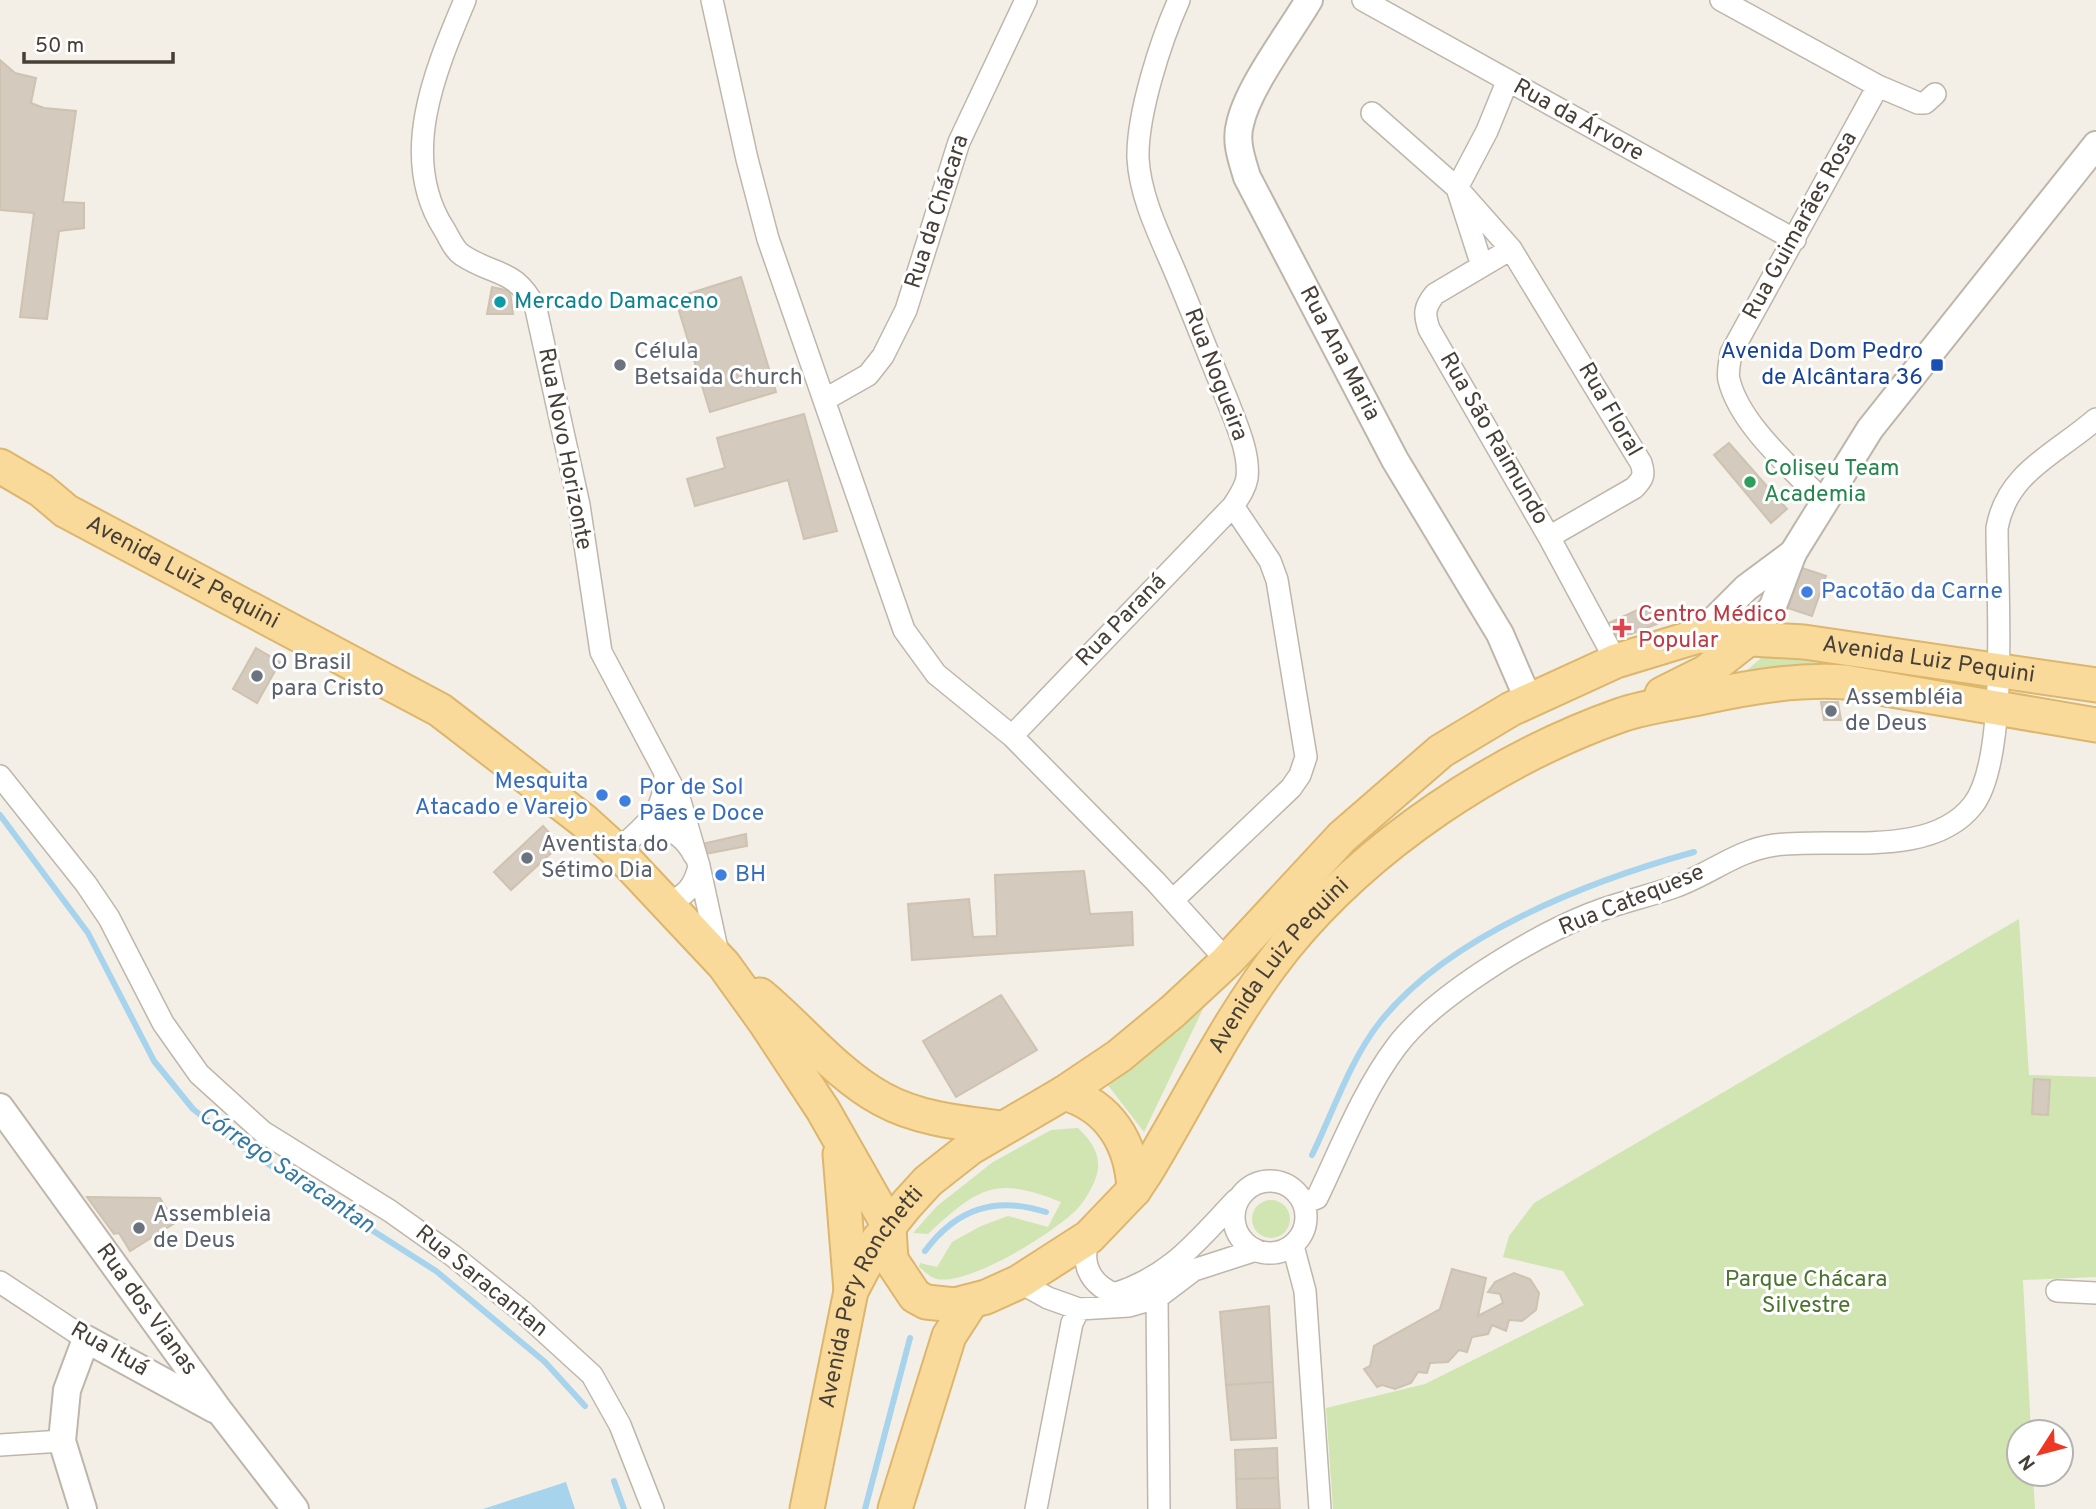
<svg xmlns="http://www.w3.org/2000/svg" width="2096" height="1509" viewBox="0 0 2096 1509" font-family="Overpass,sans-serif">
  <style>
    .green { fill: #d0e5b2 }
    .water { fill: #a7d3ec }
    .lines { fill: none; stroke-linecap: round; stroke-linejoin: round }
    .stream { stroke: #a7d3ec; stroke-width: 6 }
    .building { fill: #d4cabd; stroke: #cec2b1; stroke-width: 2 }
    .minor-casing { stroke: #beb6aa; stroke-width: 24 }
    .tertiary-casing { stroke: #beb6aa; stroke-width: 30 }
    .primary-casing { stroke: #ddb66b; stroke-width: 37 }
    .minor { stroke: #fff; stroke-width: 21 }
    .tertiary { stroke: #fff; stroke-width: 26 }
    .primary { stroke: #f9da9b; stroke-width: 33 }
    .culture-dot { fill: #0f9aa8; stroke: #fff; stroke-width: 2.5 }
    .worship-dot { fill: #6b7280; stroke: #fff; stroke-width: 2.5 }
    .transit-dot { fill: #1a4fb4; stroke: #fff; stroke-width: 2.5 }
    .leisure-dot { fill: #2e9e5b; stroke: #fff; stroke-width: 2.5 }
    .shop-dot { fill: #3f7fe0; stroke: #fff; stroke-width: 2.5 }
    .health-dot { fill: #e0444e; stroke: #fff; stroke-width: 2.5 }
    .labels { text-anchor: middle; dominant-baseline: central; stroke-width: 6; stroke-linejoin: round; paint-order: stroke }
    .street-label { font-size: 23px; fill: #463f37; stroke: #fff }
    .culture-label { font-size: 23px; fill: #0d838f; stroke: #fff; text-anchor: start }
    .worship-label { font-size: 23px; fill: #5b616d; stroke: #fff; text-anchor: start }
    .transit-label { font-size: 23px; fill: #164399; stroke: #fff; text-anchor: end }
    .leisure-label { font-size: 23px; fill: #27864d; stroke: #fff; text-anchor: start }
    .shop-label { font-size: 23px; fill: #366cbe; stroke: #fff; text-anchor: start }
    .health-label { font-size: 23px; fill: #be3a42; stroke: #fff; text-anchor: start }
    .park-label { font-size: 23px; fill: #4b742d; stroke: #fff }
    .water-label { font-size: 24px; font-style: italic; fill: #337aa4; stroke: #fff }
  </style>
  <rect width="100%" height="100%" fill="#f3efe7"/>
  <path class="green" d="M1768,652L1848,664L1746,671Z
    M2019,919L2029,1075L2096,1077V1277L2023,1280L2031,1432H2019V1474H2033L2035,1509H1333L1326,1408L1425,1384L1584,1305L1563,1271L1503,1257L1509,1236L1534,1203Z
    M1203,1009L1144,1132L1107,1084Z
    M1078,1128C1088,1138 1098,1149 1098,1164C1099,1178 1087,1198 1078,1208C1057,1231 969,1286 937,1279C931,1278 924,1271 919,1267L920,1263L937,1267L952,1242L981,1226L1008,1216L1048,1227L1061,1202C995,1175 978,1188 928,1234L913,1233L937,1206L993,1162L1051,1130Z
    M1252 1219a19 19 0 1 1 38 0a19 19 0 1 1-38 0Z"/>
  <path class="water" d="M566,1482L575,1509H483Z"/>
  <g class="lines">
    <path class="stream" d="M0,815L88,933L154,1061L193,1109L237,1144L436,1271L545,1362L585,1406
      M1312,1155C1333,1112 1350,1060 1380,1022C1449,935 1589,881 1694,852
      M925,1251C957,1208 996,1196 1046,1212
      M614,1481L624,1509
      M865,1509L910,1338"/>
  </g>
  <path class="building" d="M0,60L15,73L36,78L31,103L44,108L76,111L63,202L84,203V228L59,231L47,319L20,317L34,213L0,210Z
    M741,277L776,392L710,412L675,298Z
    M492,287L510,291L513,314H487Z
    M804,414L837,531L804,539L788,480L695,506L687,479L725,468L717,438Z
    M1729,443L1787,509L1771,523L1714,455Z
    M1802,568L1826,576L1812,616L1788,608Z
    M1648,605L1657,624L1631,634L1614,635L1607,624Z
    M256,648L280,662L257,703L233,689Z
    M1821,702H1838L1841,720H1824Z
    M543,826L560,845L511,890L494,872Z
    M746,834L747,846L705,854L702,844Z
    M1084,871L1090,914L1132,912L1133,945L912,960L908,904L969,899L973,937L997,936L995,875Z
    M1001,995L1037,1050L956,1097L923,1041Z
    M2034,1079L2050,1080L2048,1115L2032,1114Z
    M87,1197L160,1198L175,1223L130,1251L119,1233L114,1234Z
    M1452,1269L1486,1278L1478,1316L1503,1303L1500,1294L1488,1292L1495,1282L1514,1273L1530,1279L1539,1293L1536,1310L1522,1321L1509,1320L1506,1331L1492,1325L1488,1334L1472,1337L1467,1352L1459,1350L1448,1362L1430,1363L1427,1373L1418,1372L1411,1383L1395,1389L1382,1385L1377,1387L1364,1369L1370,1366L1374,1346L1440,1309Z
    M1269,1306L1273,1382L1226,1385L1220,1312Z
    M1273,1382L1276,1438L1231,1440L1226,1385Z
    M1277,1448L1278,1478L1236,1479L1235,1450Z
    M1278,1478L1280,1509H1237L1236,1479Z"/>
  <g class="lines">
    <g class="minor-casing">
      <path id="minor" d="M465,0C435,71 398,157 444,229C449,237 454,250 462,255C495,277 515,267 536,309L579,505L601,652L680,801L699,866L719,958
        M712,0L747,159L768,239L904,630L936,674L1012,736L1156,882L1227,961
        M1363,0L1795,240
        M1721,0L1878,86L1918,103H1925L1935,94
        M1372,113L1457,188L1511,249L1641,463C1645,475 1643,479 1634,488L1549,537
        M1511,249L1435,294C1424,307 1424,314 1429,329L1549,537L1616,661
        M1482,266L1457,188L1487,131L1507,82
        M824,400L868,375L883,356L906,310L959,142L1026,0
        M1823,501C1792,468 1740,425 1729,380C1727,372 1730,362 1731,353L1878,86
        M1012,736L1233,506C1239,497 1245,489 1247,478C1250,452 1235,421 1226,397C1209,356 1193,314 1176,274C1161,238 1140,198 1138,158C1137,114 1161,40 1179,0
        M0,776L86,884L109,918L163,1023L199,1074L263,1132L390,1211L452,1255L523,1312L592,1375L620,1425L653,1509
        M641,829C665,824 683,833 694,855
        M617,851C644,826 666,813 665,773
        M1173,900L1291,788L1300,775L1306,757L1277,580L1270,561L1233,506
        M667,902C686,897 695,885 699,866
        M1234 1217a36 36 0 1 1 72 0a36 36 0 1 1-72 0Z
        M1304,1203L1317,1198C1341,1148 1363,1091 1396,1047C1433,997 1532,937 1590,914C1617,903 1646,897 1674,887C1709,875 1737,850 1775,845C1835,837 1931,859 1973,805C2009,759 1997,591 1997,528C2007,472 2056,454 2096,419
        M1089,1237C1080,1263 1089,1283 1114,1294C1171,1276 1196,1242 1236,1200
        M1293,1246L1305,1291L1320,1509
        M0,1282L86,1339
        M1019,1282L1048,1298L1079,1309L1129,1306L1157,1298L1194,1270L1256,1250
        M2057,1291L2096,1293
        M1157,1298L1159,1509
        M0,1445L62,1441
        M1036,1509L1072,1323L1079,1309"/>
    </g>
    <g class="tertiary-casing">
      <g id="tertiary">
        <path id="s1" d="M1309,0C1289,34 1248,87 1240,124C1235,142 1242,160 1247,177L1395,460L1500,634L1529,701"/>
        <path d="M1698,636L1746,588L1793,553"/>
        <path d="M1748,639L1773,606L1793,553L1870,429L2096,145"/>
        <path id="s2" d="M0,1107L221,1413L295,1509"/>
        <path d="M83,1509L62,1441L67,1390L86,1339L214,1409"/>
      </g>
    </g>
    <g class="primary-casing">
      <g id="primary">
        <path id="s3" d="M0,466L41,490L66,511L440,710L584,821L617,851L724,965L765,1022L823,1110L885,1219L889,1228L891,1260L915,1296L926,1302L955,1305L986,1297L1019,1282L1089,1237L1134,1190L1146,1172C1192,1096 1229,1017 1285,947C1368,845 1496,759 1621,715C1647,706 1677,703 1704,697C1750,687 1797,679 1845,682L2096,725"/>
        <path d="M1662,694L1706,672L1748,639"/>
        <path d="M760,995C800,1028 836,1074 882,1099C918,1119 961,1123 1001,1128"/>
        <path d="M1064,1093C1110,1106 1132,1144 1134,1190"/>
        <path d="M840,1154L851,1291"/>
        <path id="s4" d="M807,1509L851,1291L878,1240L907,1204L928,1181L970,1148L1064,1093L1119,1056L1172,1012L1227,961L1342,837L1441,751L1511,709L1616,661L1698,636L1804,642L2096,685"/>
        <path d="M895,1509L949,1336L971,1302"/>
      </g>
    </g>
    <use href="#minor" class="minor"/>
    <use href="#tertiary" class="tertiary"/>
    <use href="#primary" class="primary"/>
  </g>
  <circle class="culture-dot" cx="500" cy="302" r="7"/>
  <g class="worship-dot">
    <circle cx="620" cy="365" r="7"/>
    <circle cx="257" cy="676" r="7"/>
    <circle cx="1831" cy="711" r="7"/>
    <circle cx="527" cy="858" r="7"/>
    <circle cx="139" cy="1228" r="7"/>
  </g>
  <rect class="transit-dot" x="1930" y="358" width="14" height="14" rx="3.5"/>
  <circle class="leisure-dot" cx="1750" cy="482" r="7"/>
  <g class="shop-dot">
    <circle cx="1807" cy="592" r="7"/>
    <circle cx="602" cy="795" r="7"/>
    <circle cx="625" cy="801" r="7"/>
    <circle cx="721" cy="875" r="7"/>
  </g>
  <path class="health-dot" d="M1618.5 617.5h7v7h7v7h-7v7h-7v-7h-7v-7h7z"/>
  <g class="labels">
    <g class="street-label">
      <text transform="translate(1578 121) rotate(29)">Rua da Árvore</text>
      <text transform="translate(938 212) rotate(-72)">Rua da Chácara</text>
      <text transform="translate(1801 226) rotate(-61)">Rua Guimarães Rosa</text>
      <text stroke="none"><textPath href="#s1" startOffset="396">Rua Ana Maria</textPath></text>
      <text transform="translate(1215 375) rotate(69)">Rua Nogueira</text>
      <text transform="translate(1609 410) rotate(60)">Rua Floral</text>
      <text transform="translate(1493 439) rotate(60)">Rua São Raimundo</text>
      <text transform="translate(564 449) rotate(79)">Rua Novo Horizonte</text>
      <text stroke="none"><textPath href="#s3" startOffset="212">Avenida Luiz Pequini</textPath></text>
      <text transform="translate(1122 621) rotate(-46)">Rua Paraná</text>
      <text stroke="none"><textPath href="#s4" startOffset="1545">Avenida Luiz Pequini</textPath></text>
      <text transform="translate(1632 901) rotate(-22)">Rua Catequese</text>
      <text stroke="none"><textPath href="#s3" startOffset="1799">Avenida Luiz Pequini</textPath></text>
      <text transform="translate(481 1282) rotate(39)">Rua Saracantan</text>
      <text stroke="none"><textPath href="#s4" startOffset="224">Avenida Pery Ronchetti</textPath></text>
      <text stroke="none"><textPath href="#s2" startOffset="250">Rua dos Vianas</textPath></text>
      <text transform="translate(109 1350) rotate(30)">Rua Ituá</text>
    </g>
    <g class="culture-label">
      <text x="514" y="302">Mercado Damaceno</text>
    </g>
    <g class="worship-label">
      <text x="634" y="352">Célula<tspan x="634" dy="26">Betsaida Church</tspan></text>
      <text x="271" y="663">O Brasil<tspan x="271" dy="26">para Cristo</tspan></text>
      <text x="1845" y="698">Assembléia<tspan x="1845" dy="26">de Deus</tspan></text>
      <text x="541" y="845">Aventista do<tspan x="541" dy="26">Sétimo Dia</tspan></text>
      <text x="153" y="1215">Assembleia<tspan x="153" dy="26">de Deus</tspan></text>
    </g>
    <g class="transit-label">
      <text x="1923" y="352">Avenida Dom Pedro<tspan x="1923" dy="26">de Alcântara 36</tspan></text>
    </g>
    <g class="leisure-label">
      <text x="1764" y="469">Coliseu Team<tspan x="1764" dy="26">Academia</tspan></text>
    </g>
    <g class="shop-label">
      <text x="1821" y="592">Pacotão da Carne</text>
      <text x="588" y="782" text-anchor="end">Mesquita<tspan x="588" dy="26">Atacado e Varejo</tspan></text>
      <text x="639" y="788">Por de Sol<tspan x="639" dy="26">Pães e Doce</tspan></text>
      <text x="735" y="875">BH</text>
    </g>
    <g class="health-label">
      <text x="1638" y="615">Centro Médico<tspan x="1638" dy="26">Popular</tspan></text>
    </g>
    <g class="park-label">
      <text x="1806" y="1280">Parque Chácara<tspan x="1806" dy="26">Silvestre</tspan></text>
    </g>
    <g class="water-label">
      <text transform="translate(286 1171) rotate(34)">Córrego Saracantan</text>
    </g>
  </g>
  <g transform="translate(2040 1453) rotate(234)"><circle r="33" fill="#ffffff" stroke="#b5b2af" stroke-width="2"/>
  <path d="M0-5L12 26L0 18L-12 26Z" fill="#ee3823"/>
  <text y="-10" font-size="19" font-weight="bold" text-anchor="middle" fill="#463f37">N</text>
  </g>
  <path d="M24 52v10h149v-10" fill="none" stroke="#463f37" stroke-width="3.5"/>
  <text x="35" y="52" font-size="21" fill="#463f37" stroke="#ffffff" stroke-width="5" paint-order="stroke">50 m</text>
</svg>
